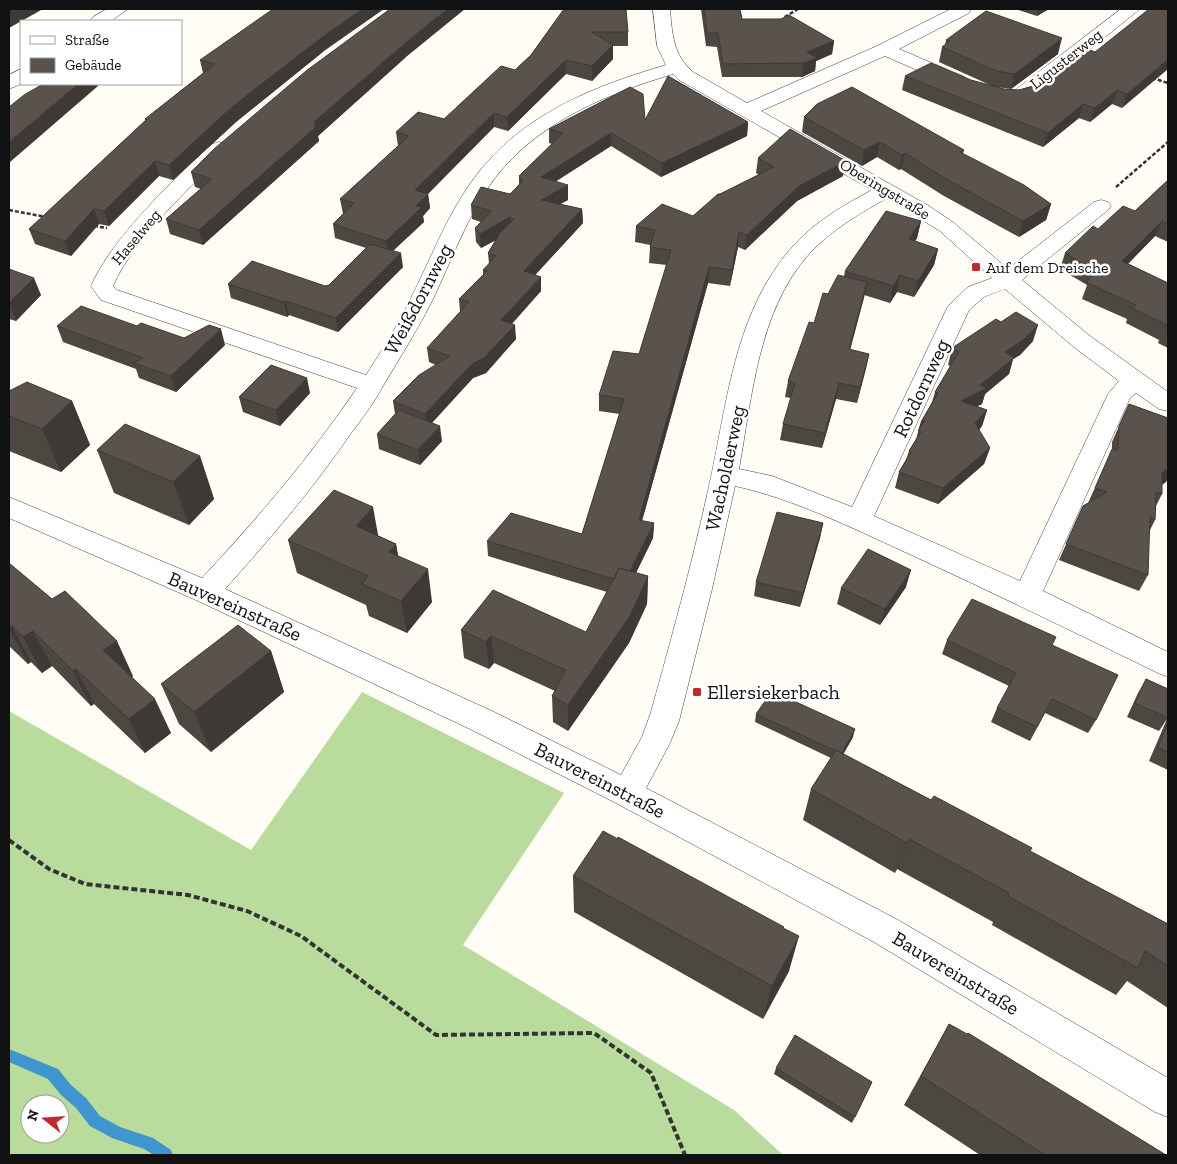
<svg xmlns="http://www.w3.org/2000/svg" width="1177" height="1164" viewBox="0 0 1177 1164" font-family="'Zilla Slab',serif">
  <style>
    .forest { fill: #b9dc9c; fill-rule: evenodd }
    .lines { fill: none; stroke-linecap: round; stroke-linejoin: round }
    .stream { fill: #3f96cf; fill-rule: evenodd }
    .minor-casing { stroke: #444; stroke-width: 1 }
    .path-far1 { stroke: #333; stroke-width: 2.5; stroke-dasharray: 4 2; stroke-linecap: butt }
    .path { stroke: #333; stroke-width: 4; stroke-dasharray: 6 3; stroke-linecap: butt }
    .minor { fill: #fff; fill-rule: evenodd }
    .wall { fill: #4d4742 }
    .shaded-wall { fill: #3f3936 }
    .building { fill: #5a524d; stroke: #3f3936 }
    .poi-dot { fill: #c4262e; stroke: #fff; stroke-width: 2 }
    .labels { text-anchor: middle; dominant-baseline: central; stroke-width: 5; stroke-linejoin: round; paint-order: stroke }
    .far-street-label { font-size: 16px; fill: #111; stroke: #fff }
    .far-poi-label { font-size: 16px; fill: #111; stroke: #fff; text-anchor: start }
    .street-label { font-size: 20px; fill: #111; stroke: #fff }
    .poi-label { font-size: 20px; fill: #111; stroke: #fff; text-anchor: start }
  </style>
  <rect width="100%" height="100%" fill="#fffdf5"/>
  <path class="forest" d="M362,692L564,793L463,945L734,1110L783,1155H9V711L251,850ZM30,1104H60V1134H30Z"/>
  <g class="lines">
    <path class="stream" d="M9,1049L58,1069L71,1085L86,1098L100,1116L120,1127L153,1138L171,1150L173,1155H154L144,1149L112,1138L90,1126L76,1108L61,1095L48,1079L9,1062Z"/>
    <g class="minor-casing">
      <path id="minor" d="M107,9H128L111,21H90L93,17Z
        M653,9H670C672,33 673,55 693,72L747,103L877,46L951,9H971L969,13L899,49L965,77L967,81L965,85L958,87L951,85L885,56L761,111L929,206L954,223L1008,269L1094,202L1101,200L1108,202L1111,206L1108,210L1022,280L1090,336L1168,392V411L1159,409L1136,393L1130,398L1043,591L1168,652V677L1158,673C1074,632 990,591 905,552C850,527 794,499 735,486L712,589L679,721L669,745L646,788L898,920L1168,1078V1117L1155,1112L874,942L616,803L472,730L196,600L9,518V497L202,578C258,518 311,456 357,388L101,300L91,286C112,238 173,180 212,144L219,142L226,144L229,148L226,152C191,186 132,241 113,286L117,290L366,375C383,349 399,323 412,296C434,252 451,205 483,167C530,111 598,85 666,65L657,46ZM673,74L679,80L872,190C844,205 816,221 795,244C732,312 727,410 707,495C691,568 671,640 651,712L642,737L621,775L494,712L225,589C269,540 312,490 349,436C361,420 374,403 383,386C400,357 419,328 434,297C451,261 465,223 487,189C530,125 603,95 673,74ZM887,198L940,231L992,278L968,287L948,306L852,507L772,476L739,469C752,397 758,311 809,254C831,230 859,214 887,198ZM1005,289L1074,347L1119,381L1108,394L1020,581L874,516L969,310L984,297Z
        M1121,9H1140L1029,98L1012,103L991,100L989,96L991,92L1015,90Z
        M21,69V84L9,89V75Z"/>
    </g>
    <path class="path-far1" d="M784,22L783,18L798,9
      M1152,78L1168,83
      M1116,187L1168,142
      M9,210L46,217
      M94,226L107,228"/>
    <path class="path" d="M9,840L49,869L85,884L188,895L247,911L301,936L436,1035L594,1033L651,1073L685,1155"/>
    <use href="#minor" class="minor"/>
  </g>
  <path class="wall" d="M564,9L628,32V46H613V59L592,81L566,74L508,131L494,127L428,194L430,208L423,216L424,222L393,251L403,267L338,332L289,315L287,317L231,298L228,284L325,286L329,285L366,248L335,238L333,224L343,214L340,199L398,146L396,132L444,119L515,70L531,55Z
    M701,9H740L742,19L834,41L832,54L816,61L815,71L802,77H722L717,47L706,46Z
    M1015,9H1049L1037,16Z
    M1168,9L1122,108L1112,104L1090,122L1079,118L1043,147L902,90L905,76L971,80L990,85L939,62L942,47L945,45L946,40L1058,54L1011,89L996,87L1004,89L1019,90L1033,86L1095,52Z
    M324,51L236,122L173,180L159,176L109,226L99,224L71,256L35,244L29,229L145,121V119L203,73L200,60Z
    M406,57L318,136L319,141L203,245L170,234L166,219L201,189L195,187L191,172Z
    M804,117L964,150L963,154L1051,204L1046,220L1019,237L944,196L901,169L899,170L877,157L862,166L802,132Z
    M645,120L748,122L747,136L661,177L611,146L556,181L568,200L560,204L582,209L583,223L535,275L541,291L512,324L516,339L486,373L473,378L432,423L442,441L420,465L379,449L377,434L395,414L393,401L436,365L429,362L427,348L460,312L459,299L483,275V270L489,264L488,253L496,240L481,248L476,242L475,228L481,222L472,219L471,205L510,194L519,184V176L552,144L549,143V129Z
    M758,158L843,176L797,201L745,250L738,247L730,286L708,283L642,521L654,523L653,538L636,573L648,576L647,604L629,643L568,731L553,722L552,696L555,691L494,663L489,669L464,658L461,630L586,632L607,592L488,556L487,541L582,534L620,414L599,411V395L639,354L667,265L649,263L650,247V245L635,242L636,226L693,216L720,194L759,175L756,173Z
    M1168,180V242L1155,236L1128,264L1168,283V348L1158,343L1159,340L1126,323L1127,319L1082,299L1087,285L1060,269L1065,253L1098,229L1135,211Z
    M921,221L917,238L915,241L938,249L934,265L914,297L897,292L890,303L864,295L850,350L869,354L857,403L836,399L822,448L780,440L783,424L791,398L785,397L788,381L814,323L828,294L844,276L845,271Z
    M9,269L41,295L16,321L9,319Z
    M57,326H137L184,338L225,345L176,392L139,378L136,369L63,342Z
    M1033,341L1020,355L1013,359L1009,374L985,394L982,404L977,406L987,410L982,426L979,430L990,448L984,464L938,504L895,488L899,472L906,460L909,451L916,439L921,422L932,402L935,392L950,366L948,365L952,348Z
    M9,391L72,401L90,445L61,472L9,451Z
    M310,393L280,426L243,412L239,397Z
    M1129,404L1168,418V477L1166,482L1162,485V494L1156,506L1155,520L1149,532L1148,575L1139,591L1059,560L1083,506L1088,503L1112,450V442Z
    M97,450L200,456L214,499L189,525L114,493Z
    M823,523L820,538L800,607L754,596L756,582Z
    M379,536L396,544L398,557L432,602L407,633L369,616L366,605L297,573L288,540Z
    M9,563L133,676L132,677L171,733L145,753L94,704L91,706L52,666L42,673L31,662L28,664L9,646Z
    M906,587L880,625L837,604L841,588Z
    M947,640L1052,645L1096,720L1088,733L1045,713L1030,741L991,722L997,708L1009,686L942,654Z
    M271,651L284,692L211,752L179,724L161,684Z
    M1146,679L1168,689V770L1149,761L1167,719L1159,731L1127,717L1138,693Z
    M756,714L853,737L843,754L1168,924V1008L1127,981L1116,995L992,925L993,922L897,869L895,873L803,820L811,789L831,758L755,722Z
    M573,876L784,927L783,928L789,971L763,1019L574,912Z
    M949,1024L1166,1155H980L904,1105Z
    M776,1068L872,1082L852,1123L774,1074Z"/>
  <path class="shaded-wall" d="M12,9H43L9,28V10Z
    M362,9H384L324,51L236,122L173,180L169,165L232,107L322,37Z
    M447,9H465L406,57L318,136L319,141L203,245L199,230L314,122L405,43Z
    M1039,9H1049L1037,16Z
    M1062,38L1058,54L1011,89L1015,74Z
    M834,41L832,54L816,61L815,71L802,77L804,63L807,52Z
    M613,45V59L592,81V66Z
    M1168,59V69L1122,108L1127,94Z
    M566,60V74L508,131L507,117Z
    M78,84H97L98,86L10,162L9,160V142Z
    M1117,90L1112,104L1090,122L1095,108Z
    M1083,104L1079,118L1043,147L1048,133Z
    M494,113V127L417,205L415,190Z
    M748,122L747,136L661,177L662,163Z
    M611,133V146L541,191V177Z
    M880,142L877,157L862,166L864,150Z
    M905,153L901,169L899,170L902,155Z
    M155,161L159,176L109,226L104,211Z
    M846,161L843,176L797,201L745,250L747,235L799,186Z
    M568,185V200L542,214L541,200Z
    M428,194L430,208L423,216L424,222L388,255L386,241L416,206Z
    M1051,204L1046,220L1019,237L1023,221Z
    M94,209L99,224L71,256L65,241Z
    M582,209L583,223L525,286L524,271Z
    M510,217L511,232L481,248L480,234Z
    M921,221L917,238L906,256L909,239Z
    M1162,221L1155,236L1116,276L1122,261Z
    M739,232L738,247L730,286L732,270Z
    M938,249L934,265L914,297L918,281Z
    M401,253L403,267L338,332L336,318Z
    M709,267L708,283L638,535L639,520Z
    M900,275L897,292L890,303L893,286Z
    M541,277V291L502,334L501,320Z
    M34,278L41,295L16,321L9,303Z
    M867,282L864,298L846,365L849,349Z
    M286,301L289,315L287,317L284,302Z
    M515,325L516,339L486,373L473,378L427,428L425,414L472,364Z
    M1038,325L1033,341L1020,355L1013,359L1009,374L985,394L982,404L956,417L961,401L980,385L1005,352Z
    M221,329L225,345L176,392L171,376Z
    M869,354L866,369L857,403L860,387Z
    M307,378L310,393L280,426L276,410Z
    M839,383L836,399L822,448L825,433Z
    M72,401L90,445L61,472L42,429Z
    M987,410L982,426L970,440L975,423Z
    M925,420L921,432L918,431L921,422Z
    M440,426L442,441L420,465L418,450Z
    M990,448L984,464L938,504L943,488Z
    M200,456L214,499L189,525L173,482Z
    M1168,469V477L1166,482L1154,489L1162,473Z
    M373,507L379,540L356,526Z
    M654,523L653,538L624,597V582Z
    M823,523L820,538L800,607L803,593Z
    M396,544L402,576L389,552Z
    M428,569L432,602L407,633L401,601Z
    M911,570L906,587L880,625L885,609Z
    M648,576L647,604L629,643L568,731V705Z
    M12,626L31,662L28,664L9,629V628Z
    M33,631L52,666L42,673L23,637Z
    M491,636L494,663L489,669L486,642Z
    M117,641L133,676L120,686L103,650Z
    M271,651L284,692L211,752L194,712Z
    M76,669L94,704L91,706L73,671Z
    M155,699L171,733L145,753L129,719Z
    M855,729L853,737L839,762L841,754Z
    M909,839L897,869L895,873L907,843Z
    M799,936L789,971L763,1019L772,986Z"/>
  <path class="building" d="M273,9H362L322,37L232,107L169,165L155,161L104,211L94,209L65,241L29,229L147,119H145L215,64L200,60Z
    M390,9H447L405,43L314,122L316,127L199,230L166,219L212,179L191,172L214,149L306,71Z
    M564,9H626L628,32H592L613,45L592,66L566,60L507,117L494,113L415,190L428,194L416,206L422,207L386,241L333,224L354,203L340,199L409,136L396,132L418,112L444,119L501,66L515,70L531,55Z
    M704,9H740L742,19H781L789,15L834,41L807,52L817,58L804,63L723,64L718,33H707Z
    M1149,9H1168V59L1127,94L1117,90L1095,108L1083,104L1048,133L905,76L931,63L971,80L1004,89L1019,90L1033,86L1083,47L1095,52Z
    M986,11L1062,38L1015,74L996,71L942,47L950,41L946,40Z
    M668,76L748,122L662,163L611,133L541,177L568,185L541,200L582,209L524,271L541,277L501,320L515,325L484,358L472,364L425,414L393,401L419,375L450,356L427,348L469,302L459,299L487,271L483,270L496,256L488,253L500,233L514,219L510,217L480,234L475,228L492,211L471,205L481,187L510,194L523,181L519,176L563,133L549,129L630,87L643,94L645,120Z
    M43,84H78L9,142V107L24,95Z
    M852,87L964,150L960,152L1024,185L1051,204L1023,221L948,180L905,153L902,155L880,142L864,150L804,117L817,104Z
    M790,129L846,161L799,186L747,235L739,232L732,270L709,267L639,520L654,523L630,571L619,568L614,579L487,541L511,513L582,534L624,399L599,395L613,351L639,354L671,250L650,247L655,230L636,226L662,204L693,216L718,194H720L774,167L758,158Z
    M1168,180V224L1162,221L1122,261L1168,283V329L1165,327L1167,325L1132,308L1136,305L1087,283L1093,270L1065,253L1093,226L1098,229L1123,206L1135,211Z
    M886,211L921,221L909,239L938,249L918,281L900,275L893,286L845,271Z
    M370,244L401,253L336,318L286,301L284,302L228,284L252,261L325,286L329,285Z
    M9,269L34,278L9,303Z
    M838,275L867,282L849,349L869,354L860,387L839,383L825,433L783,424L795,383L788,381L809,322L814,323L823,293L828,294Z
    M81,306L137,326L141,323L184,338L209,325L221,329L171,376L134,363L143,358L57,326Z
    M1016,312L1038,325L1026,338L1005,352L1014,358L980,385L987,388L961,401L987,410L975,423L990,448L943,488L899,472L911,452L909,451L921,432L918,431L925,420L921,422L938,393L935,392L959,352L952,348L996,319L1001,322Z
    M271,365L307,378L276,410L239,397Z
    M27,382L72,401L42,429L9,416V391Z
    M1129,404L1168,418V469L1162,473V494L1156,492L1155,520L1150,517L1148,575L1066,544L1083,506L1107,492L1095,488L1112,449L1118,450L1119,426Z
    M399,410L440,426L418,450L377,434Z
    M125,424L200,456L173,482L97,450Z
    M334,490L373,507L356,526L396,544L389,552L428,569L401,601L362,584L368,576L288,540Z
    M777,512L823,523L803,593L756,582Z
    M868,549L911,570L885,609L841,588Z
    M9,563L52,599L65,591L117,641L103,650L155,699L129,719L76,669L73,671L33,631L23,637L12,626L9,628Z
    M619,568L648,576L630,616L568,705L552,696L566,670L491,636L486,642L461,630L493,590L586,632Z
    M972,599L1056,637L1052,645L1118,675L1096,720L1052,699L1037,727L997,708L1016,673L947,640Z
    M238,625L271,651L194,712L161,684Z
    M1146,679L1168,689V718L1135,703Z
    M772,691L855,729L842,753L836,750V751L756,714Z
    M1168,723V752L1158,747Z
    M836,750L931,800L934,796L1032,848L1030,851L1168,924V966L1145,951L1138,968L1008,896L1009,893L909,839L907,843L811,789Z
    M603,831L618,839V837L784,927L783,928L799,936L772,986L573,876Z
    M949,1024L967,1034L968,1033L1166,1155H1045L921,1076Z
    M795,1035L872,1082L855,1117L776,1068Z"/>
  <g class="poi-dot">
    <rect x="971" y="262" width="10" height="10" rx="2.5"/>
    <rect x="692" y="687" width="10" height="10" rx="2.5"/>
  </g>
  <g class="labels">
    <g class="far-street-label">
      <text transform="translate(1066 59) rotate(-38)">Ligusterweg</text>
      <text transform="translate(885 189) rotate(31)">Oberingstraße</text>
      <text transform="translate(136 237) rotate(-50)">Haselweg</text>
    </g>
    <g class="far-poi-label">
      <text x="986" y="267">Auf dem Dreische</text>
    </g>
    <g class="street-label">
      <text transform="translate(418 299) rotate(-62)">Weißdornweg</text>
      <text transform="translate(921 388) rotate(-65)">Rotdornweg</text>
      <text transform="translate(725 468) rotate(-78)">Wacholderweg</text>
      <text transform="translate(235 606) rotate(24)">Bauvereinstraße</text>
      <text transform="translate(600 780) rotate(27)">Bauvereinstraße</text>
      <text transform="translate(956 973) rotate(31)">Bauvereinstraße</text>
    </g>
    <g class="poi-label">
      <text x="707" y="692">Ellersiekerbach</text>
    </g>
  </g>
  <rect width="1177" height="1164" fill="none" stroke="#111111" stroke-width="20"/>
  <rect x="20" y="20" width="162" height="65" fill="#ffffff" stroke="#a0a0a0"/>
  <rect x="30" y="36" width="25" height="8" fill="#ffffff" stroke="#a0a0a0"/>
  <text x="65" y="45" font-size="15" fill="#111111">Straße</text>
  <rect x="30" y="58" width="25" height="15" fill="#5a524d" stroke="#a0a0a0"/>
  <text x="65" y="70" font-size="15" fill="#111111">Gebäude</text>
  <g transform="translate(45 1119) rotate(287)"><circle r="24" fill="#ffffff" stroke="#a0a0a0"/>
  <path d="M0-4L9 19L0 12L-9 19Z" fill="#c4262e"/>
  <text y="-8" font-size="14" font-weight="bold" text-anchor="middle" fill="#111111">N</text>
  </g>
</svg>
